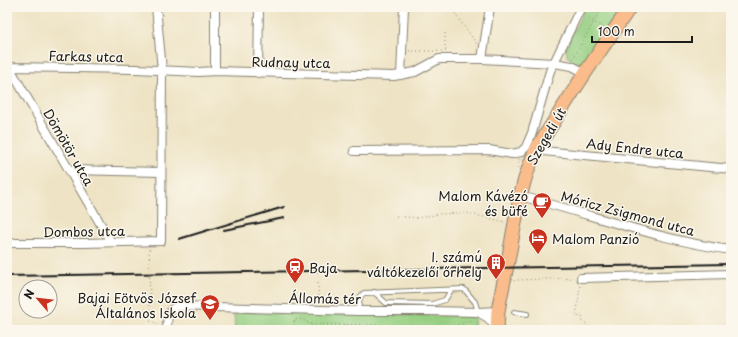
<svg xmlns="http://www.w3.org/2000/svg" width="738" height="337" viewBox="0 0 738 337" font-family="'Playpen Sans',sans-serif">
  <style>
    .green { fill: #96cf82; stroke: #59764f }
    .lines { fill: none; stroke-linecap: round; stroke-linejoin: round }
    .service-casing { stroke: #858070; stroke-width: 6 }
    .minor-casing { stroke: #858070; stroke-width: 10 }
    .primary-casing { stroke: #858070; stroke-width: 15 }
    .path { stroke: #858070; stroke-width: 1; stroke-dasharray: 1 3; stroke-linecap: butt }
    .service { stroke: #fff; stroke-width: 4 }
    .minor { stroke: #fff; stroke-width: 8 }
    .primary { stroke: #f9bc8a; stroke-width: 13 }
    .rail { stroke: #1c1c1c; stroke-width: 2 }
    .path-bridge { stroke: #858070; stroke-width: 1; stroke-dasharray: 1 3; stroke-linecap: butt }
    .labels { text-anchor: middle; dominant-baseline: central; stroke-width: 3; stroke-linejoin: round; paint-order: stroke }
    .street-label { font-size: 13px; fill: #1c1c1c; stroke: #fbf7ec }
    .poi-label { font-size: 13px; fill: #1c1c1c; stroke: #fbf7ec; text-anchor: end }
  </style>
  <rect width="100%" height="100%" fill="#fbf7ec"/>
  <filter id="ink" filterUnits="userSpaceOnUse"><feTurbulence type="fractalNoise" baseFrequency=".025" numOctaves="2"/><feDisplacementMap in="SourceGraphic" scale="8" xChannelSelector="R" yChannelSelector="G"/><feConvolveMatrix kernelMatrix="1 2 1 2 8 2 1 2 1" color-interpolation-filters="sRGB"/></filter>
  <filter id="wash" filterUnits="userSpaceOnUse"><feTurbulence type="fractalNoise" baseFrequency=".012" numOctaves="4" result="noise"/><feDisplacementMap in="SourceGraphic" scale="16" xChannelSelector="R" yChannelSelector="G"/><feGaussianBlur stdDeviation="0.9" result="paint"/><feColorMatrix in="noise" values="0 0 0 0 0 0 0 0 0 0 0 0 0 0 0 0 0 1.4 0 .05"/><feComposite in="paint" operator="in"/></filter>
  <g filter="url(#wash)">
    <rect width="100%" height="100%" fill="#eee3c4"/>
    <path class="green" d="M585,7H624L587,62C576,66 565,60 566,47Z
      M234,312L475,316L474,330H235Z"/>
  </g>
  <g filter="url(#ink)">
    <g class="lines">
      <g class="service-casing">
        <path id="service" d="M374,292L386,303L432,304L445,300L451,290
          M358,311L360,297L364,293L464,289L475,302L478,312
          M514,312L527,314"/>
      </g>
      <g class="minor-casing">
        <path id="minor" d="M482,59L490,7
          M8,65L111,242
          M10,67L136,69L199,72L215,71L394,76L415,72L439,59H482L554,63L572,66L585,73
          M215,71V7
          M258,73L259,7
          M401,75L404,7
          M537,148L543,151L731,169
          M354,151L489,150L512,154L521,152L526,147L532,133L550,71L581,7
          M69,170L161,172
          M520,196C591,214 659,240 731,250
          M7,243H85L161,241L162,70L156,7
          M581,278L731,274
          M478,312L488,318L497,329
          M167,330C167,320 167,311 177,306L358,311H429L478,312L498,311"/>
      </g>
      <g class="primary-casing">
        <path id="primary" d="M497,330L498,311C502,289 507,267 511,245C517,212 522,178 537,148L585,73L630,7"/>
      </g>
      <path class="path" d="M450,7L477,44
        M585,17L603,27
        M445,50V33
        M409,51H448
        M573,59L602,7
        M518,168L520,159
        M396,216L417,218L440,214L467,213L505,222
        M514,281L516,280L574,278
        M318,283L319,302
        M580,286L576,316L582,317L583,322L587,324L586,330
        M150,321L159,324
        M311,324L439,326L450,330
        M295,330L294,320L302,319L320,330
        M447,330L471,320"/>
      <use href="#service" class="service"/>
      <use href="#minor" class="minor"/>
      <use href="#primary" class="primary"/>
      <path class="rail" d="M224,230L284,218
        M179,239L284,207
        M7,276L731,264"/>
      <path class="path-bridge" d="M149,245L150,321"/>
    </g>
  </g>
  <defs>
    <g id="cafe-pin" transform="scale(1)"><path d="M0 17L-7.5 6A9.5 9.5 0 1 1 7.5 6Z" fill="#c8321e" stroke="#fbf7ec"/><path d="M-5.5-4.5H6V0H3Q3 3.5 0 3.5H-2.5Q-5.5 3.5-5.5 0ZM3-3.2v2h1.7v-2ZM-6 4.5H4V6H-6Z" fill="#fff"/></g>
    <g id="hotel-pin" transform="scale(1)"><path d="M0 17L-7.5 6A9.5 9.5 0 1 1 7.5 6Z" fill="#c8321e" stroke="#fbf7ec"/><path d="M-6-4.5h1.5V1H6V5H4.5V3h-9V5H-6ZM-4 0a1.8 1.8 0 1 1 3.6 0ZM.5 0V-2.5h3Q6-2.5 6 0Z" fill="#fff"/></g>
    <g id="building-pin" transform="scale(1)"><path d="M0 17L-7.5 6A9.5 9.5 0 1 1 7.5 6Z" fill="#c8321e" stroke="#fbf7ec"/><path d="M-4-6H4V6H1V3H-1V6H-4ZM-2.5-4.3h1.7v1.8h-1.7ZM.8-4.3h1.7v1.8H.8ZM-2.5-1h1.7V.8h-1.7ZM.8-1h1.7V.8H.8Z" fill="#fff"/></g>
    <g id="station-pin" transform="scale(1)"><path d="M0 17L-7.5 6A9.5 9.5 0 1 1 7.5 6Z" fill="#c8321e" stroke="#fbf7ec"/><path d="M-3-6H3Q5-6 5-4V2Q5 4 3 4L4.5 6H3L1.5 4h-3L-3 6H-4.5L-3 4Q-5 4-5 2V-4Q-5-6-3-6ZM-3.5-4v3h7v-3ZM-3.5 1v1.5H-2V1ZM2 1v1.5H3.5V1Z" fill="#fff"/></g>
    <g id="school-pin" transform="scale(1)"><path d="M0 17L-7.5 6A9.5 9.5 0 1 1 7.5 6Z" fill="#c8321e" stroke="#fbf7ec"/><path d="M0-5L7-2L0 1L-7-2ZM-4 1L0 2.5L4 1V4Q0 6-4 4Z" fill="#fff"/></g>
  </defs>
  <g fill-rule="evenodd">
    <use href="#cafe-pin" x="542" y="202"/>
    <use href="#hotel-pin" x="538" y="238"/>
    <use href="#building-pin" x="496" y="263"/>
    <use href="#station-pin" x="295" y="267"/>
    <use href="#school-pin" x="210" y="304"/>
  </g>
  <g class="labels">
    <g class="street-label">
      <text transform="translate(86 56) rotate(1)">Farkas utca</text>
      <text transform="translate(291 62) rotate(1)">Rudnay utca</text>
      <text transform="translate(546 136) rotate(-60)">Szegedi út</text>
      <text transform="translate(69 147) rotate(60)">Dömötör utca</text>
      <text transform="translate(635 148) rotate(6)">Ady Endre utca</text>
      <text transform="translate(628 213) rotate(15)">Móricz Zsigmond utca</text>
      <text transform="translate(84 231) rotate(-1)">Dombos utca</text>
      <text transform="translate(325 298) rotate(1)">Állomás tér</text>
    </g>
    <g class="poi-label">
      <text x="528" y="195">Malom Kávézó<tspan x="528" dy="15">és büfé</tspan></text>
      <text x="552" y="238" text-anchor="start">Malom Panzió</text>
      <text x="482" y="256">I. számú<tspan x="482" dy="15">váltókezelői őrhely</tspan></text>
      <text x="309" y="267" text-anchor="start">Baja</text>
      <text x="196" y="297">Bajai Eötvös József<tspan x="196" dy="15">Általános Iskola</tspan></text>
    </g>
  </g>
  <rect width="738" height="337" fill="none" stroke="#fbf7ec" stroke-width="24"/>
  <g transform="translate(38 299) rotate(298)"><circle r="19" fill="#fbf7ec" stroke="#a29f99"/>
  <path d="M0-3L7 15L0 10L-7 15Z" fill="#c8321e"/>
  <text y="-6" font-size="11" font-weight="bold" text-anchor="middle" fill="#1c1c1c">N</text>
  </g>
  <path d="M592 36v6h100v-6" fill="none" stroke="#1c1c1c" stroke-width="2"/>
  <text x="598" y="36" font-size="12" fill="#1c1c1c" stroke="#fbf7ec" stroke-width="3" paint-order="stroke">100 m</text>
</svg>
